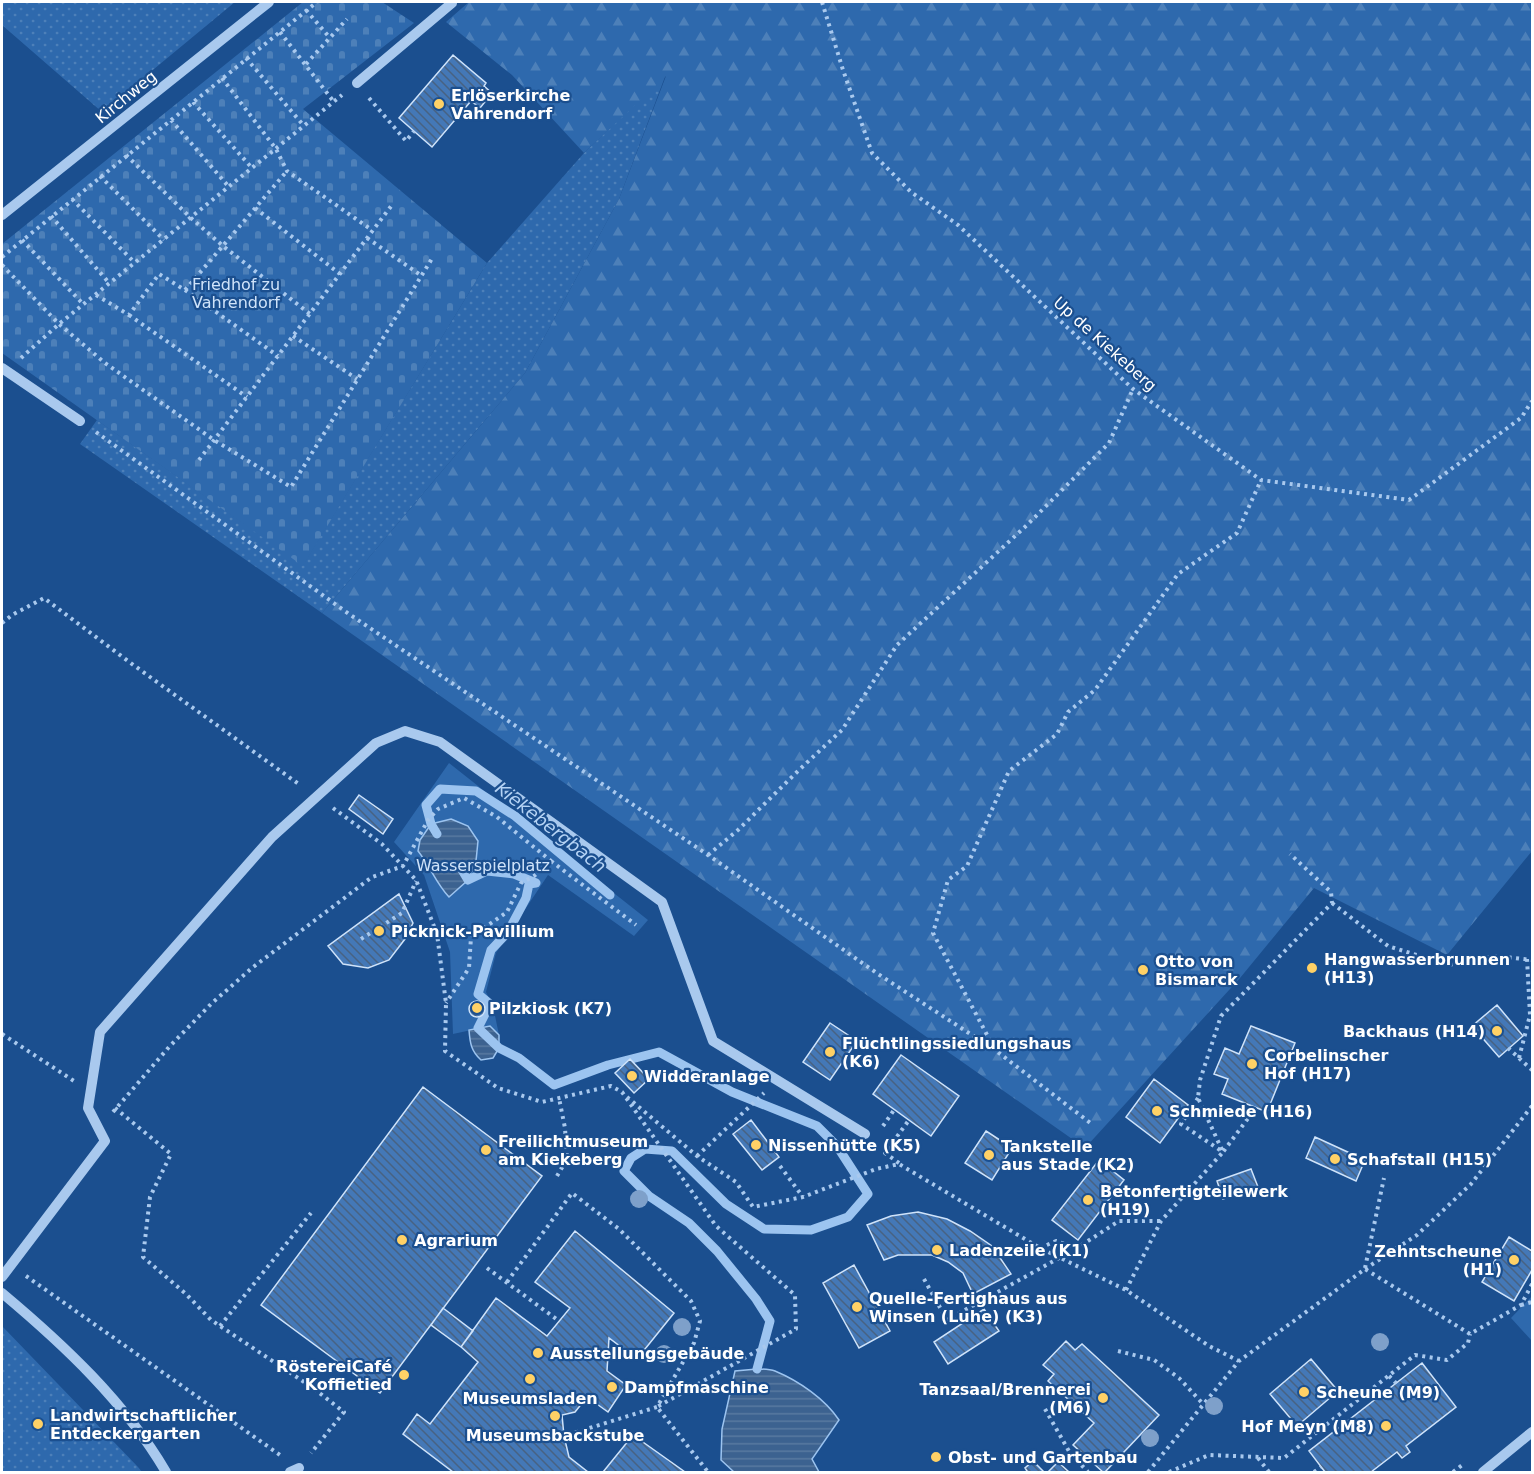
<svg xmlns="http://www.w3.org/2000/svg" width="1534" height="1474" viewBox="0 0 1534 1474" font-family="'DejaVu Sans',sans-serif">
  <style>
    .grass { fill: url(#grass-dots) }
    .forest { fill: url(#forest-firs) }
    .cemetery { fill: url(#cemetery-stones) }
    .park { fill: #2e69ad }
    .water { fill: url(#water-rules); stroke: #9cc4f0; stroke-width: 1.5 }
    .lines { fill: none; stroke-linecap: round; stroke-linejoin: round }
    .stream { stroke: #9cc4f0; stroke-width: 9 }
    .building { fill: url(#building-back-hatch); stroke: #cfe3fa; stroke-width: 1.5 }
    .path { stroke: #a9c9ee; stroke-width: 4; stroke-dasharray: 3 4.5; stroke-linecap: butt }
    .minor { stroke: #a9c9ee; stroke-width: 10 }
    .tree { fill: #7ea0ca }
    .poi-dot { fill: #ffd166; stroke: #1b4f8f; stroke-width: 2 }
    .labels { text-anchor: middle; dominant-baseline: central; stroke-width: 4.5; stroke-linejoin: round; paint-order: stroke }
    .poi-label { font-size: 16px; font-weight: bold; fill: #fff; stroke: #1b4f8f; text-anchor: start }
    .street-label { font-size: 16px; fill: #fff; stroke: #1b4f8f }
    .park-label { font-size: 16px; fill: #cfe3fa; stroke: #1b4f8f }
    .water-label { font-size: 18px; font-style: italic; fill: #b5d3f5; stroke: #1b4f8f }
  </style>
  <defs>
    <pattern id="grass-dots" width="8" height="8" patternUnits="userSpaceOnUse" patternTransform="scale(1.5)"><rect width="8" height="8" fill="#2e69ad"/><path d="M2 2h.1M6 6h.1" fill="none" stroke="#4d80b9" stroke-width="1.8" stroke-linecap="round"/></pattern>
    <pattern id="forest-firs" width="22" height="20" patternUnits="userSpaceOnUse" patternTransform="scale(1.5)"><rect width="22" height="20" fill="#2e69ad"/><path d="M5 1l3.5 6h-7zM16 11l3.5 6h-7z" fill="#4d80b9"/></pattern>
    <pattern id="cemetery-stones" width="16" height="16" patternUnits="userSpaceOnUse" patternTransform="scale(1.5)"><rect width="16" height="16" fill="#2e69ad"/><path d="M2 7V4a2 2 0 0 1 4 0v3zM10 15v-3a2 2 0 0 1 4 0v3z" fill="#4d80b9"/></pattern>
    <pattern id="water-rules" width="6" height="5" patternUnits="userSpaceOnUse" patternTransform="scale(1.5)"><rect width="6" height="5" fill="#3c6290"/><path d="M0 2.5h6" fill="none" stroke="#597aa1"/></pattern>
    <pattern id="building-back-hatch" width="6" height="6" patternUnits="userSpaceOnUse" patternTransform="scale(1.5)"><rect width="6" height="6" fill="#4478b7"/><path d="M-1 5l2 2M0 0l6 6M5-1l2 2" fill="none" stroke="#486282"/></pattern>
  </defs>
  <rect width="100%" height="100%" fill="#1b4f8f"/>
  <path class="grass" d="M2,2H235L102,112L2,25Z
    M666,74L619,199L525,373L322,613L80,444L97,420L303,565L487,263L584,153Z
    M2,1326L138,1467L142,1472H2Z"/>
  <path class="forest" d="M469,2H1532V851L1447,955L1314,888L1240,978L1085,1148L322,613L525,373L619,199L666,76L584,153L512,75L446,22Z"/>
  <path class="cemetery" d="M303,2H382L414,23L303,109L487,263L303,566L2,353V244Z"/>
  <path class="park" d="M449,763L648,920L634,936L548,875L496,953L486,992L493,1006L499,1035L490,1026L453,1034L450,952L424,875L394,842Z
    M1532,1296V1341L1511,1318Z"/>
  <path class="water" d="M451,819L468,826L478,841L476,861L468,880L449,897C436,883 430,866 418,851L420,840L431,824Z
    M490,1026L499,1035V1048L493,1058L481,1060C471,1051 470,1043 469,1030Z
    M757,1369C763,1369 770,1369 775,1371C799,1381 825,1399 839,1420L812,1459L819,1472H734L721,1460L722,1429L735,1371Z"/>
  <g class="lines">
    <path class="stream" d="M437,834L431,824L426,805L440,789L476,791L515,816L610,895
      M462,870L468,880L487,871L514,874L536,883L529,884L526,898L508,932L491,950L478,994L490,1004L478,1028L499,1048L519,1058L554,1085L608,1065L659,1052L732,1092L817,1126L837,1146L868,1194L848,1217L811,1230L764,1229L726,1204L672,1151L645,1149L631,1158L624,1171L649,1196L689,1223L717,1251L756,1299L770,1321L757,1369"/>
  </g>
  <path class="building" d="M453,55L486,83L484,86L492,93L480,108L471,101L432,147L399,118Z
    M359,795L393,819L383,834L349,809Z
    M399,894L413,923L405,939L389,960L368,968L343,964L328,946Z
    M469 1009a8 8 0 1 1 16 0a8 8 0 1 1-16 0Z
    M1497,1005L1523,1036L1499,1057L1472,1026Z
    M830,1023L857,1041L830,1080L803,1062Z
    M1251,1026L1295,1043L1267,1112L1222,1094L1228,1079L1214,1074L1225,1048L1239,1054Z
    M901,1055L959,1096L931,1136L873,1094Z
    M630,1059L649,1079L634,1093L615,1073Z
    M1154,1079L1188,1105L1160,1143L1126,1117Z
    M423,1087L542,1176L380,1393L261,1305Z
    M751,1120L779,1157L762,1170L733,1134Z
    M986,1131L1012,1148L992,1180L965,1163Z
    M1315,1137L1365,1160L1356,1181L1306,1158Z
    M1099,1160L1124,1180L1078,1240L1052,1220Z
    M1251,1169L1258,1187L1223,1199L1217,1181Z
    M918,1212L947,1219L970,1231L992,1246L1011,1274L973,1294L963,1273L948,1262L932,1255H898L884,1260L867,1225L891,1216Z
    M575,1231L674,1313L637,1359L609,1338L607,1371L626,1385L608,1412L587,1397L575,1412L562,1415L564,1436L569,1457L588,1472H453L403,1434L417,1414L430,1424L478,1362L461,1347L496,1298L547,1336L570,1308L535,1282Z
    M1509,1237L1532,1251V1270L1514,1301L1482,1282Z
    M854,1265L890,1331L859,1348L823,1283Z
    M443,1308L473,1331L461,1347L431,1325Z
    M984,1309L999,1331L948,1364L934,1342Z
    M1066,1341L1075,1350L1082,1344L1159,1415L1105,1472H1103L1073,1445L1094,1423L1048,1381L1054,1374L1043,1365Z
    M1311,1359L1338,1391L1297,1426L1270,1394Z
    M1422,1363L1456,1407L1406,1446L1410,1452L1402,1458L1397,1452L1371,1472H1325L1309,1451Z
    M633,1435L685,1472H603Z
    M1033,1461L1044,1472H1025L1027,1471L1025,1468Z
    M1058,1462L1069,1472H1048Z"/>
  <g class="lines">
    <path class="path" d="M822,2L843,70L872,153L911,192L958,225L1133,389L1261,480L1409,500L1521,418L1532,401
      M306,10L330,38
      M280,32L334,102
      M246,58L304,126
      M306,64L347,19
      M222,78L276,149L287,171L372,230
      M369,98L406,141L414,131
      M193,102L252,168
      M171,120L229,187
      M126,155L191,218L223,246L310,314
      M100,176L164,240
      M72,199L135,263
      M255,208L340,274
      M51,216L110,284
      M367,238L422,276
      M22,240L84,305
      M2,257L317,2
      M2,265L59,324L105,363L214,440L291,487L433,257
      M185,290L278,356
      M96,295L129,315L159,274L185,290L287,171
      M129,315L247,397
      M293,336L357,379
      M21,358L59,324L342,95
      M96,432L349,614L708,855L878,974L995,1050L1093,1125
      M199,460L392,205
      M2,623L12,615L44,598L132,664L300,785
      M333,808L382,844L416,880L437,934L446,1003L445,1051L498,1088L542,1102L611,1086L622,1092L716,1226L795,1295L796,1329L657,1407L708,1472
      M708,855L738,830L800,769L842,730L897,645L1027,525L1109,443L1133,389
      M551,861L636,925
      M1332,903L1388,946L1448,965L1497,956L1532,960
      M361,939L402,913L416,881
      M2,1034L74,1081
      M994,1048L933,933L948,880L967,866L1009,771L1057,734L1068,712L1095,690L1178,574L1237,533L1261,480
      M1508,1048L1532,1070
      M1519,1058L1530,1015L1527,959
      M627,1097L697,1156L736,1182L753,1207L803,1197L876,1169L899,1164L1040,1248L1126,1290L1209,1346L1239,1361
      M1198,1098L1181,1124L1223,1152L1252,1113
      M115,1108L171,1154L150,1197L143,1257L186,1294L211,1320L313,1388L344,1412L311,1453
      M113,1112L169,1047L211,1004L252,968L372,877L403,866L428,820L438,809L464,798L497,817L551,861L534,876L521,883L507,912L471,937L469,968L446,1003
      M883,1126L894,1110
      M697,1156L764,1093
      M899,1163L885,1153L909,1120
      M780,1166L803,1197
      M557,1176L567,1159L565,1128L559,1098
      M1040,1248L1056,1241L1077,1248L1119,1221H1161
      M487,1268L559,1321
      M1365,1268L1384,1178
      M1365,1269L1417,1235L1471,1184L1532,1106
      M26,1276L280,1455
      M924,1279L947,1320L1059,1258
      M507,1282L572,1193L619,1229L691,1301L700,1321L694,1343L657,1407L564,1436
      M1126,1290L1161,1221L1223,1152L1198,1098L1200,1080L1221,1016L1332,903L1331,892L1290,854
      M1521,1305L1532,1302
      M220,1326L311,1213
      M1118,1351L1154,1360L1179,1378L1203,1404
      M1389,1376L1396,1383
      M1045,1409L1070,1453L1088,1472
      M1258,1458L1269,1472
      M1148,1472L1239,1361L1365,1269L1470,1334L1521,1305L1532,1284
      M1169,1472L1209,1455L1284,1458L1415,1355L1447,1360L1468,1343L1470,1334
      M1314,1472L1321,1467
      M1453,1472L1465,1463"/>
    <path class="minor" d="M357,83L452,3
      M2,215L269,2
      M2,368L80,421
      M2,1277L105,1141L88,1108L100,1032L272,837L376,743L405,731L440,742L662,902L713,1041L865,1134
      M2,1293C64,1345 125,1402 166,1472
      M290,1472L299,1468
      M1483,1472L1532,1432"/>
  </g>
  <g class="tree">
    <circle cx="639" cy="1199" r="9"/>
    <circle cx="682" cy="1327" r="9"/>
    <circle cx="1380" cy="1342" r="9"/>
    <circle cx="664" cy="1354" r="9"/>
    <circle cx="1214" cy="1406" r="9"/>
    <circle cx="1150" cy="1438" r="9"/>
  </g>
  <g class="poi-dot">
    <circle cx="439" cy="104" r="6"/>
    <circle cx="379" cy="931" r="6"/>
    <circle cx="1312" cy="968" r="6"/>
    <circle cx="1143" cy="970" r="6"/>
    <circle cx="477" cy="1008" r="6"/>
    <circle cx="1497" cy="1031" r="6"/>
    <circle cx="830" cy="1052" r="6"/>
    <circle cx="1252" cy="1064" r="6"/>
    <circle cx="632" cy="1076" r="6"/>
    <circle cx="1157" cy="1111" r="6"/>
    <circle cx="756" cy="1145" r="6"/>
    <circle cx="486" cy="1150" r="6"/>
    <circle cx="989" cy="1155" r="6"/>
    <circle cx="1335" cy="1159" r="6"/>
    <circle cx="1088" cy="1200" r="6"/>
    <circle cx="402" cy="1240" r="6"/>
    <circle cx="937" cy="1250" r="6"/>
    <circle cx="1514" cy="1260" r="6"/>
    <circle cx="857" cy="1307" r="6"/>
    <circle cx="538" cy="1353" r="6"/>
    <circle cx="404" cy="1375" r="6"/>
    <circle cx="530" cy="1379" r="6"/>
    <circle cx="612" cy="1387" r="6"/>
    <circle cx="1304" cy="1392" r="6"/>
    <circle cx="1103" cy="1398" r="6"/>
    <circle cx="555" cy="1416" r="6"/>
    <circle cx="38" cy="1424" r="6"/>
    <circle cx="1386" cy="1426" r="6"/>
    <circle cx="936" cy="1457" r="6"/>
  </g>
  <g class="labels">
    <g class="poi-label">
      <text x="451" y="95">Erlöserkirche<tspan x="451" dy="18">Vahrendorf</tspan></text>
      <text x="391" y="931">Picknick-Pavillium</text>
      <text x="1324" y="959">Hangwasserbrunnen<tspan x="1324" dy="18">(H13)</tspan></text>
      <text x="1155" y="961">Otto von<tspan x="1155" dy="18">Bismarck</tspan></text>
      <text x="489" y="1008">Pilzkiosk (K7)</text>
      <text x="1485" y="1031" text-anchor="end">Backhaus (H14)</text>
      <text x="842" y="1043">Flüchtlingssiedlungshaus<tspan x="842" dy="18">(K6)</tspan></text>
      <text x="1264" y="1055">Corbelinscher<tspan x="1264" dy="18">Hof (H17)</tspan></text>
      <text x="644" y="1076">Widderanlage</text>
      <text x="1169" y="1111">Schmiede (H16)</text>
      <text x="498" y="1141">Freilichtmuseum<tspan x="498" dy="18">am Kiekeberg</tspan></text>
      <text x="768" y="1145">Nissenhütte (K5)</text>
      <text x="1001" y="1146">Tankstelle<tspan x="1001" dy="18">aus Stade (K2)</tspan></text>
      <text x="1347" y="1159">Schafstall (H15)</text>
      <text x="1100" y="1191">Betonfertigteilewerk<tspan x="1100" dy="18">(H19)</tspan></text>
      <text x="414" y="1240">Agrarium</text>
      <text x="949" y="1250">Ladenzeile (K1)</text>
      <text x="1502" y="1251" text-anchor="end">Zehntscheune<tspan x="1502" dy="18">(H1)</tspan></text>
      <text x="869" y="1298">Quelle-Fertighaus aus<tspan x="869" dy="18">Winsen (Luhe) (K3)</tspan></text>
      <text x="550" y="1353">Ausstellungsgebäude</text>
      <text x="392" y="1366" text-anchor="end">RöstereiCafé<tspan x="392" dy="18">Koffietied</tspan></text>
      <text x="624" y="1387">Dampfmaschine</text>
      <text x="1091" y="1389" text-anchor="end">Tanzsaal/Brennerei<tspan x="1091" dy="18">(M6)</tspan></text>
      <text x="1316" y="1392">Scheune (M9)</text>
      <text x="530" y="1398" text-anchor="middle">Museumsladen</text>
      <text x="50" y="1415">Landwirtschaftlicher<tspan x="50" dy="18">Entdeckergarten</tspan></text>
      <text x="1374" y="1426" text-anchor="end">Hof Meyn (M8)</text>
      <text x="555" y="1435" text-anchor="middle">Museumsbackstube</text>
      <text x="948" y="1457">Obst- und Gartenbau</text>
    </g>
    <g class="street-label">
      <text transform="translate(126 97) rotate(-39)">Kirchweg</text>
      <text transform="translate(1105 344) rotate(42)">Up de Kiekeberg</text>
    </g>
    <g class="park-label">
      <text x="236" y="284">Friedhof zu<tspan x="236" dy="18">Vahrendorf</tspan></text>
      <text x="483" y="865">Wasserspielplatz</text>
    </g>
    <g class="water-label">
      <text transform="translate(551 827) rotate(38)">Kiekebergbach</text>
    </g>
  </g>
  <rect width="1534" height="1474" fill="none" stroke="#ffffff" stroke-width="6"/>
</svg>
